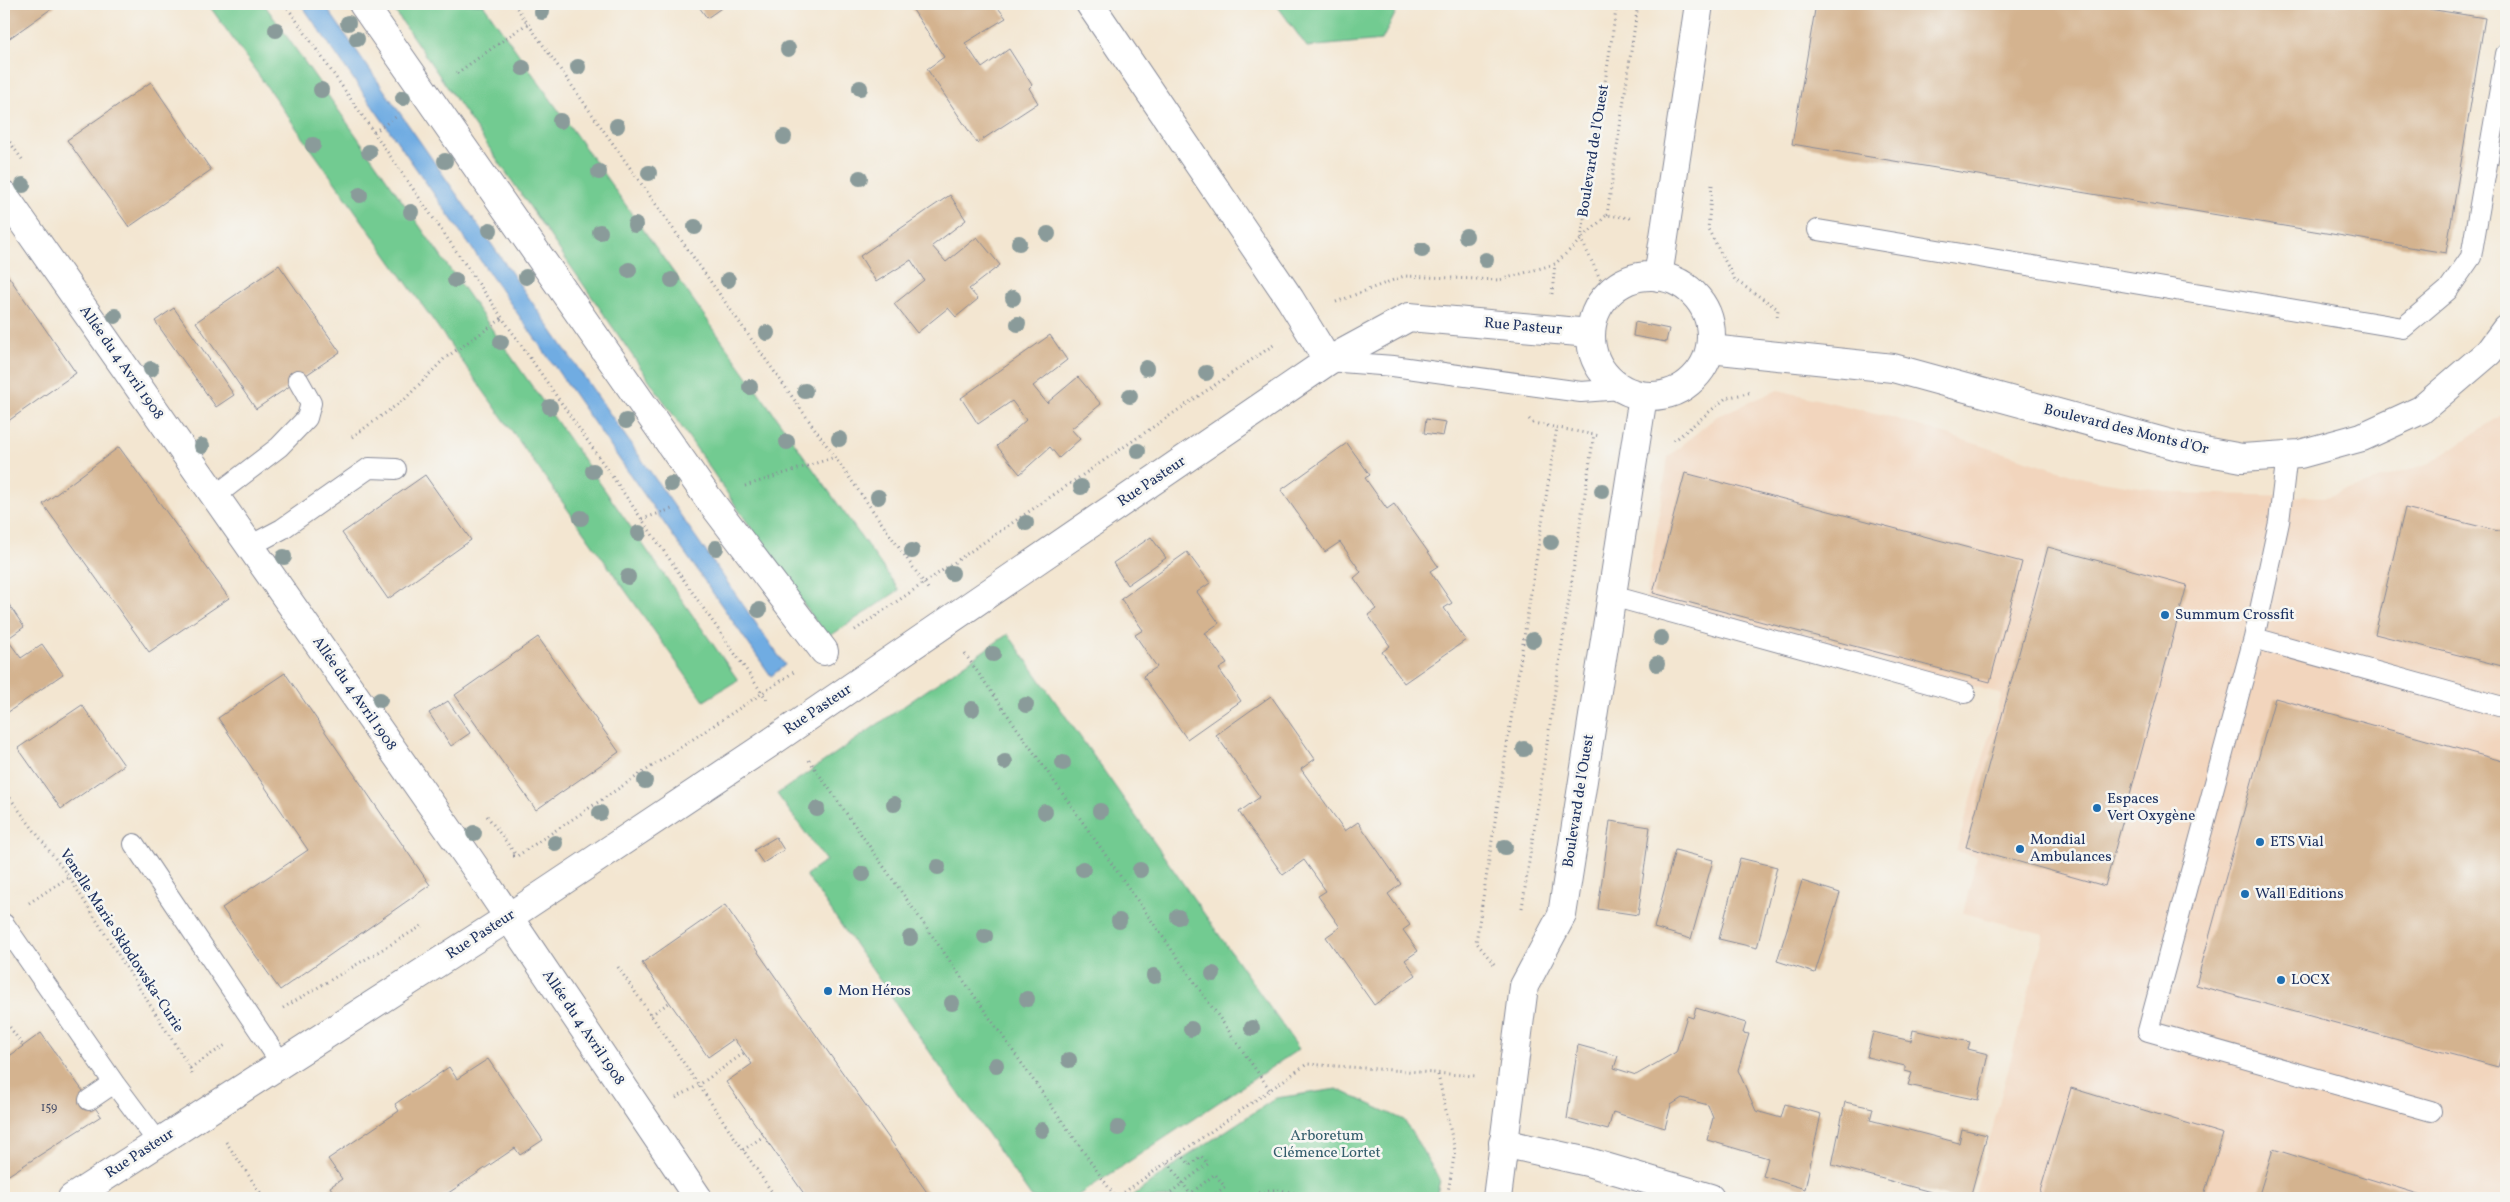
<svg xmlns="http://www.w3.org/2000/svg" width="2510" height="1202" viewBox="0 0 2510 1202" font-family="Vollkorn,serif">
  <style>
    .built { fill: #f2d5bd }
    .green { fill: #72cb91; stroke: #467d78 }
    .water { fill: #70ace2; stroke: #466ea0 }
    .building { fill: #d4b38f }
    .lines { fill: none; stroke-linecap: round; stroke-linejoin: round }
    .service-casing { stroke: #878a98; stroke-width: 22 }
    .pedestrian-casing { stroke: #878a98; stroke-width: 30 }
    .minor-casing { stroke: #878a98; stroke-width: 30 }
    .tertiary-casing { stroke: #878a98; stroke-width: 30 }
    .path { stroke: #878a98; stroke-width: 3; stroke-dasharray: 1 4; stroke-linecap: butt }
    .service { stroke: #fff; stroke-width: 20 }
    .pedestrian { stroke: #fff; stroke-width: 28 }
    .minor { stroke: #fff; stroke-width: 28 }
    .tertiary { stroke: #fff; stroke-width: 28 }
    .tree { fill: #8a9b9a }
    .poi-dot { fill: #1f6fb2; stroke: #f6f6f2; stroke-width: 2 }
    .labels { text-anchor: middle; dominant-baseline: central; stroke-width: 5; stroke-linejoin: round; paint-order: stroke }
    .number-label { font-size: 12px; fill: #49506a }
    .street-label { font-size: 15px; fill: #1b2f5e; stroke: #f6f6f2 }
    .poi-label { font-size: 15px; fill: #1b2f5e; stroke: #f6f6f2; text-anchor: start }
    .park-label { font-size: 15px; fill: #355e6d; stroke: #f6f6f2 }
  </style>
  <rect width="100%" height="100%" fill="#f6f6f2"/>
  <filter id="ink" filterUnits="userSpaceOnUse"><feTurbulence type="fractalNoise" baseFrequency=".02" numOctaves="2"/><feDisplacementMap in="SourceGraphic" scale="10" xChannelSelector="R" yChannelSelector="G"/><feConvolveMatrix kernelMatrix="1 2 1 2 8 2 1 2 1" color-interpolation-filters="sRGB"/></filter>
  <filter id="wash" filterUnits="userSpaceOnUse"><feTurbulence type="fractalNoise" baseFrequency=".0096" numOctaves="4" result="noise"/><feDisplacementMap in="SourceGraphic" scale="20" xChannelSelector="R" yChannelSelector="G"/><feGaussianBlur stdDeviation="1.12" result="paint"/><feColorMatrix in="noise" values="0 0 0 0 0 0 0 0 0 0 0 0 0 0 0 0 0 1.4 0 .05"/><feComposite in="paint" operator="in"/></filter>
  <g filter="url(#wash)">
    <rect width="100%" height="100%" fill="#f3e6d1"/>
    <path class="built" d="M1778,390L1884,415L2087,479L2178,493L2326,497L2430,463L2506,412V1198H1974L2044,934L1963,913L1977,857L1956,851L2002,694L1646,598L1668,457L1717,416Z"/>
    <path class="green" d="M208,4H264L738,680L704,701Z
      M390,4H483L899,590L827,638Z
      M1276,4H1400L1382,40L1307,47Z
      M1008,634L1299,1049L1074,1198H1032L806,875L826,861L777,794Z
      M1337,1089L1404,1120L1440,1180L1436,1198H1130L1180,1161L1276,1098Z"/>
    <path class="water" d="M301,4H324L785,665L771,676Z"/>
    <g id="blocks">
      <path class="building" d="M4,4H58L4,42Z
        M697,4H727L707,18Z
        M909,4H995L1006,18L965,43L982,68L1009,49L1032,85L1029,88L1038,103L977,143L927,69L944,57Z
        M1816,4H2430L2429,9L2485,18L2446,253L1792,144Z
        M151,82L211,170L129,227L67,140Z
        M950,195L966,220L932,246L946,262L977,237L1000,265L969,289L978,299L956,317L948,308L917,333L894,304L924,280L911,260L876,282L860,256Z
        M279,265L340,352L256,409L196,322Z
        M4,270L76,373L4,424Z
        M174,308L234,395L216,407L155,321Z
        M1635,322L1669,329L1666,342L1633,336Z
        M1050,335L1067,360L1033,386L1047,403L1078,377L1101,404L1071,429L1080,439L1059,458L1050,447L1020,474L997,446L1026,420L1012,401L978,424L961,398Z
        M1426,419L1446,422L1443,436L1424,433Z
        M1347,443L1370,475L1365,478L1387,509L1394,504L1438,566L1430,571L1452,603L1444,608L1466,640L1404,683L1382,652L1390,646L1368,615L1376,609L1354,578L1361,572L1340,542L1325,552L1281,490Z
        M119,447L229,598L149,652L43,504Z
        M1685,473L2022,562L1990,682L1653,593Z
        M425,475L471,540L388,599L342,533Z
        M2405,508L2506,533V667L2375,634Z
        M1151,537L1166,558L1127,585L1113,563Z
        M2048,547L2187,585L2105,886L1966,847Z
        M1187,552L1210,583L1197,592L1219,623L1205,633L1227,664L1219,669L1241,701L1187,739L1143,676L1157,667L1135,635L1143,630L1121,599Z
        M4,597L24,627L7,639L21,658L42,644L63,674L4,715Z
        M538,637L619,752L536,810L455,695Z
        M285,673L430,885L280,990L222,908L308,850L218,718Z
        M1271,696L1315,759L1301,769L1345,831L1358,822L1401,884L1388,894L1410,925L1403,930L1418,951L1405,960L1416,975L1374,1005L1326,937L1340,927L1318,896L1326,891L1304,860L1283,875L1239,812L1260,797L1216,735Z
        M2275,698L2506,762V1038L2498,1067L2196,985Z
        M448,701L470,733L451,746L429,713Z
        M82,705L124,765L61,809L18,748Z
        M1610,821L1650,827L1638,915L1598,909Z
        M776,837L784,850L763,863L754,850Z
        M1675,850L1713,860L1691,939L1654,928Z
        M1740,858L1777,867L1757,948L1719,939Z
        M1802,881L1840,893L1815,973L1777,961Z
        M725,905L809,1025L931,1198H807L726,1082L752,1064L734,1039L708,1057L642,963Z
        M1696,1008L1746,1023L1743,1033L1749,1034L1738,1070L1756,1111L1781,1118L1785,1104L1821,1114L1805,1189L1763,1176L1768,1158L1707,1140L1713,1118L1708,1105L1682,1098L1671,1105L1665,1128L1613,1112L1608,1130L1567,1119L1578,1045L1618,1056L1614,1068L1636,1075L1676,1052L1687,1016L1693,1018Z
        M1913,1030L1970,1042L1968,1049L1988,1054L1978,1100L1908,1085L1912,1073L1905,1071V1066L1867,1057L1873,1032L1911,1041Z
        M41,1033L101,1116L4,1178V1060Z
        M488,1059L543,1140L520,1155L515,1148L441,1198H337L330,1187L342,1179L328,1159L399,1111L395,1104L449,1067L457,1079Z
        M2071,1088L2223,1134L2203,1198H2038Z
        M1845,1102L1873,1108L1870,1120L1959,1143L1962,1129L1987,1135L1970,1198H1953L1832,1165Z
        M2273,1149L2431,1198H2258Z
        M1556,1194L1572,1197V1198H1555Z"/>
    </g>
  </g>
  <g filter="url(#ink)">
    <use href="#blocks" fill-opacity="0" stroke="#878a98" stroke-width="1"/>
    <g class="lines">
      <g class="service-casing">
        <path id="service" d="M1818,230L2403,328L2448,290L2471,257L2506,54
          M1328,361L1393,366L1581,392L1621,389
          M2287,454L2279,522L2254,638L2148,1031L2431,1111
          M215,496L279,447L307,418L311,403L298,380
          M250,546L282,529L369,468L396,469
          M1612,596L1965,693
          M2254,638L2506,708
          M134,844L281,1063
          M4,924L114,1083L158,1142
          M89,1100L114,1083"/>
      </g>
      <g class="pedestrian-casing">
        <path id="pedestrian" d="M363,4L708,498L824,651"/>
      </g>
      <g class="minor-casing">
        <path id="minor" d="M1090,4L1290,299L1328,361
          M4,195L470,860L698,1198
          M1710,349L1893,368L2182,447L2242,458L2300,454L2362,437L2421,410L2489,352L2506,329
          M1503,1143L1588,1162L1710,1198
          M72,1198L509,917L767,745L1328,361L1409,317L1590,333"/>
      </g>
      <g class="tertiary-casing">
        <path id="tertiary" d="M1591 336a60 60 0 1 1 120 0a60 60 0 1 1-120 0Z
          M1658,277L1699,4
          M1497,1198L1524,986L1562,915L1643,396"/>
      </g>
      <path class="path" d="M285,4L767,700
        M514,4L929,590
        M457,73L528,23
        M374,132L397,116
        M4,134L24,162
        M1712,185L1708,229L1735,280L1778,309L1777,319
        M1607,215L1638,4
        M1607,293L1581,239L1617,4
        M1552,294L1555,264
        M1336,302L1404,276L1500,280L1555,264L1607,215L1630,218
        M1529,419L1533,423L1600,436
        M352,437L405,399L445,358L503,318
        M1674,441L1726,398L1752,392
        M745,486L835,457
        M642,519L672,509
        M855,630L1275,344
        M965,654L1270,1090
        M809,760L1116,1198
        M4,790L69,877L190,1068L193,1077
        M487,816L516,855
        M513,856H517L794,672
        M29,903L69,877
        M1522,908L1594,434
        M1494,964L1476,942L1557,427
        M618,967L776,1198
        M283,1008L422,926
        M651,1015L670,1002
        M4,1019L24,1047
        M190,1068L227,1044
        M1438,1075L1455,1151L1447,1198
        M676,1098L699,1085L744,1053
        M226,1142L264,1198
        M743,1150L764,1136
        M1168,1162L1193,1198
        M1116,1198L1307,1064L1476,1076
        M1163,1198L1208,1164L1201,1156L1190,1165L1180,1153
        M1185,1198L1215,1174L1225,1187L1210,1198
        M1250,1198C1263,1185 1292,1190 1306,1198"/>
      <use href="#service" class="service"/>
      <use href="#pedestrian" class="pedestrian"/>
      <use href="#minor" class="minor"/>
      <use href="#tertiary" class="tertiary"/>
    </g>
    <g class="tree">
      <circle cx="542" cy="12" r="8"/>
      <circle cx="348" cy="23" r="8"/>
      <circle cx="276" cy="30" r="8"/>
      <circle cx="357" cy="39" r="8"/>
      <circle cx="788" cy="49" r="8"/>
      <circle cx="578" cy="67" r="8"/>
      <circle cx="523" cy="68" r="8"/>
      <circle cx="860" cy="88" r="8"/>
      <circle cx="321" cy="90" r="8"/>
      <circle cx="403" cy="98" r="8"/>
      <circle cx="560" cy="121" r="8"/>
      <circle cx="617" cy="126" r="8"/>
      <circle cx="784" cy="137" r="8"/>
      <circle cx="313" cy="145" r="8"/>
      <circle cx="369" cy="152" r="8"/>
      <circle cx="445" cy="161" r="8"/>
      <circle cx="599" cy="172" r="8"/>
      <circle cx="649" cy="173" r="8"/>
      <circle cx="860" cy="178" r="8"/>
      <circle cx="23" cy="185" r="8"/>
      <circle cx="360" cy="195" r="8"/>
      <circle cx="411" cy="212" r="8"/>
      <circle cx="635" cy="225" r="8"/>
      <circle cx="695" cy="227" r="8"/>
      <circle cx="490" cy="230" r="8"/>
      <circle cx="600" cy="232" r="8"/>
      <circle cx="1048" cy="234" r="8"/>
      <circle cx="1466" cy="236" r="8"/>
      <circle cx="1019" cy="243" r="8"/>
      <circle cx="1422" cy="250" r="8"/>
      <circle cx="1486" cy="260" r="8"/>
      <circle cx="629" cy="270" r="8"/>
      <circle cx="526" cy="277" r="8"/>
      <circle cx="455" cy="280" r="8"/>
      <circle cx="672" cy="280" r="8"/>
      <circle cx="728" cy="280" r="8"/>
      <circle cx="1013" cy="298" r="8"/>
      <circle cx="115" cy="316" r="8"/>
      <circle cx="1018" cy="324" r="8"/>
      <circle cx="767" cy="333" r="8"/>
      <circle cx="501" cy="342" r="8"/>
      <circle cx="1146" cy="368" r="8"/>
      <circle cx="151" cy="369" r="8"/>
      <circle cx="1206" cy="373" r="8"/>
      <circle cx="750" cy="387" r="8"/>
      <circle cx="805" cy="391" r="8"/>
      <circle cx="1130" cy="396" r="8"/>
      <circle cx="550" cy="407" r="8"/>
      <circle cx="626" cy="421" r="8"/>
      <circle cx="839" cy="439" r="8"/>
      <circle cx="787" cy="442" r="8"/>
      <circle cx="202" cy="446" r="8"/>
      <circle cx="1138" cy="451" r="8"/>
      <circle cx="593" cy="471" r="8"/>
      <circle cx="671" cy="484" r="8"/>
      <circle cx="1081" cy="487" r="8"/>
      <circle cx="1602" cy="491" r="8"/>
      <circle cx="878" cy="497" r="8"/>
      <circle cx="581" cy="518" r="8"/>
      <circle cx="1026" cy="523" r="8"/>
      <circle cx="639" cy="533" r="8"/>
      <circle cx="1551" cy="542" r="8"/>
      <circle cx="716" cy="548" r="8"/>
      <circle cx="912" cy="551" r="8"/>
      <circle cx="284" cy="557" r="8"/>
      <circle cx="952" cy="573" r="8"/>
      <circle cx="628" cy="577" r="8"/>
      <circle cx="759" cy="610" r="8"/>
      <circle cx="1661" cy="638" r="8"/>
      <circle cx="1533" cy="640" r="8"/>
      <circle cx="993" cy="654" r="8"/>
      <circle cx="1657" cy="664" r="8"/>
      <circle cx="380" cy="700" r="8"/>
      <circle cx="1026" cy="705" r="8"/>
      <circle cx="972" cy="709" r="8"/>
      <circle cx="1524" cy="749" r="8"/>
      <circle cx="1005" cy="762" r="8"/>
      <circle cx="1063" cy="763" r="8"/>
      <circle cx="645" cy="781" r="8"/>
      <circle cx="894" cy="804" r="8"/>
      <circle cx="817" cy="809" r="8"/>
      <circle cx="1100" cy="811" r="8"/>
      <circle cx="1045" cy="812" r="8"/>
      <circle cx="600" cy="813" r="8"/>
      <circle cx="474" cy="833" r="8"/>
      <circle cx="555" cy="843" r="8"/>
      <circle cx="1505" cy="847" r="8"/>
      <circle cx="938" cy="867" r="8"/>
      <circle cx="1083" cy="869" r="8"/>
      <circle cx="1140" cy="870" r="8"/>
      <circle cx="863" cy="874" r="8"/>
      <circle cx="1178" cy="917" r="8"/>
      <circle cx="1119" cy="921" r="8"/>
      <circle cx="985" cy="936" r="8"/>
      <circle cx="910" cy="938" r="8"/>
      <circle cx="1213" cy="974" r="8"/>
      <circle cx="1154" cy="976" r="8"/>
      <circle cx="1027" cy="999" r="8"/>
      <circle cx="952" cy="1003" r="8"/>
      <circle cx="1252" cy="1028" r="8"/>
      <circle cx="1191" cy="1029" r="8"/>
      <circle cx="1069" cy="1060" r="8"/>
      <circle cx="996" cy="1065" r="8"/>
      <circle cx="1118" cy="1128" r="8"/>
      <circle cx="1042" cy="1130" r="8"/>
    </g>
  </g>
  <g class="poi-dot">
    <circle cx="2165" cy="615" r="5"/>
    <circle cx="2097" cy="808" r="5"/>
    <circle cx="2260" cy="842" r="5"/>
    <circle cx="2020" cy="849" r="5"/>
    <circle cx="2245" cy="894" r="5"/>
    <circle cx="2281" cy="980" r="5"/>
    <circle cx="828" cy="991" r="5"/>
  </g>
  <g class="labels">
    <g class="number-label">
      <text x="49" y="1108">159</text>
    </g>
    <g class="street-label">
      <text transform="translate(1594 151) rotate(-81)">Boulevard de l'Ouest</text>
      <text transform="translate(1523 327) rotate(5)">Rue Pasteur</text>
      <text transform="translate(121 363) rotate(55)">Allée du 4 Avril 1908</text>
      <text transform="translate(2126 430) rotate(14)">Boulevard des Monts d'Or</text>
      <text transform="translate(1152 482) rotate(-34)">Rue Pasteur</text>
      <text transform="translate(354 694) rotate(55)">Allée du 4 Avril 1908</text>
      <text transform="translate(818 710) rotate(-34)">Rue Pasteur</text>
      <text transform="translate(1579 801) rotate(-81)">Boulevard de l'Ouest</text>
      <text transform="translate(481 935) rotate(-33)">Rue Pasteur</text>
      <text transform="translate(121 941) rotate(57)">Venelle Marie Skłodowska-Curie</text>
      <text transform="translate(583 1028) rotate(56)">Allée du 4 Avril 1908</text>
      <text transform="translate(140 1154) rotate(-33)">Rue Pasteur</text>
    </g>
    <g class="poi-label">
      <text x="2175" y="615">Summum Crossfit</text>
      <text x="2107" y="799">Espaces<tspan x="2107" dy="17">Vert Oxygène</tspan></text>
      <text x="2030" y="840">Mondial<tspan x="2030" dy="17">Ambulances</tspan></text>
      <text x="2270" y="842">ETS Vial</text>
      <text x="2255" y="894">Wall Editions</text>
      <text x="2291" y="980">LOCX</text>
      <text x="838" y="991">Mon Héros</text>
    </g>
    <g class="park-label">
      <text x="1327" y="1136">Arboretum<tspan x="1327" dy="17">Clémence Lortet</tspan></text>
    </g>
  </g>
  <rect width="2510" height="1202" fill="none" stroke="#f6f6f2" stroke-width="20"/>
</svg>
